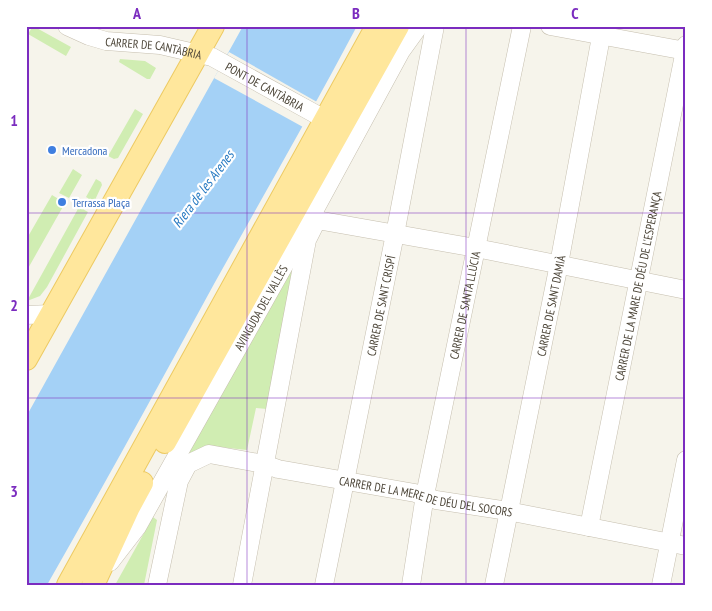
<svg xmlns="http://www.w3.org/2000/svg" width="712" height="611" viewBox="0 0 712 611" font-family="'PT Sans Narrow',sans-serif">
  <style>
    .green { fill: #d0edb2 }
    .water { fill: #a4d1f6 }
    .pier { fill: #f6f4eb }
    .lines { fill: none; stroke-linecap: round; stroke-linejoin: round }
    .minor-casing { stroke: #c6bfaf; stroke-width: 19 }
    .major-casing { stroke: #edca62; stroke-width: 24 }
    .minor { stroke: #fff; stroke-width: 18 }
    .major { stroke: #ffe79c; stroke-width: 22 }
    .grid { fill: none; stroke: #7b2cbf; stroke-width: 1; stroke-opacity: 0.55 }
    .shop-dot { fill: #3f7fe0; stroke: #fff; stroke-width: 2 }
    .labels { text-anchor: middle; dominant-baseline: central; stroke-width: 4.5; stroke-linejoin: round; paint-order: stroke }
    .street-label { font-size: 12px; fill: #4c4538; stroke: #fff }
    .shop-label { font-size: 12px; fill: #366cbe; stroke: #fff; text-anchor: start }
    .water-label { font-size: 14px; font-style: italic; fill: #277ac2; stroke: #fff }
    .neatline { fill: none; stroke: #7b2cbf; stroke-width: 2 }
    .grid-label { font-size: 16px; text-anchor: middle; font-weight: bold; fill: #7b2cbf }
  </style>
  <rect width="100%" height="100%" fill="#f6f4eb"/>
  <path class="green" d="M33,26L71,47L66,56L28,34Z
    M120,59L145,61L156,68L150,79H147L119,62Z
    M135,109L143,114L118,158L114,159L108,156Z
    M73,169L82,175L69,198L59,193Z
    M96,179L101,182L102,185L94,202L86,197Z
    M52,195L65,203L26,272V240Z
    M79,207L88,212L47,287L40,296L27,301Z
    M303,240L267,409L256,408L247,450L210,446L183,463Z
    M153,517L157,520L144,585H115Z"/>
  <path class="water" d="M243,26H357C311,113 262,198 214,284C159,385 104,485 47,585H26V417Z"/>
  <path class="pier" d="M229,52L317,102L303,127L214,78Z"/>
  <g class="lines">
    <g class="minor-casing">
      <g id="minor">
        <path id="s1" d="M67,26L89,36L106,41L160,45L212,57L319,116"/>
        <path d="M550,26L686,51"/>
        <path d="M26,315L51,314"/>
        <path id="s2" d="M589,527L686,45"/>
        <path id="s3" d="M110,562L137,527L295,246L401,51L419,26"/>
        <path id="s4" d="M157,585L179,481L188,464L209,454L264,464L278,469L415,493L436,500L508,511L686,546"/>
        <path d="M242,585L307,240L317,220L476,248L686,290"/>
        <path id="s5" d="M324,585L395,234L435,26"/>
        <path id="s6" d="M411,585L425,495L522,26"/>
        <path id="s7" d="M494,585L559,264L603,26"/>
        <path d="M661,585L686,460"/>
      </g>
    </g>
    <g class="major-casing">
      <path id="major" d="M26,359L213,26
        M165,442L398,26
        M68,585L377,26
        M93,585L129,507L142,483"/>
    </g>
    <use href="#minor" class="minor"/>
    <use href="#major" class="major"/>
  </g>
  <path class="grid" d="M247,26V585M466,26V585M26,213H686M26,398H686"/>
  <g class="shop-dot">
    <circle cx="52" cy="150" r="5"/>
    <circle cx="62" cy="202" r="5"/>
  </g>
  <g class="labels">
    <g class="street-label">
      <text stroke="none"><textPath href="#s1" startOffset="90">CARRER DE CANTÀBRIA</textPath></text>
      <text stroke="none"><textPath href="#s1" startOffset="210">PONT DE CANTÀBRIA</textPath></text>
      <text stroke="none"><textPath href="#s2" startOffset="246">CARRER DE LA MARE DE DÉU DE L'ESPERANÇA</textPath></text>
      <text stroke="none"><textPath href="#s6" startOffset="285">CARRER DE SANTA LLÚCIA</textPath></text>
      <text stroke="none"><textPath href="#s5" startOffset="285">CARRER DE SANT CRISPÍ</textPath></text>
      <text stroke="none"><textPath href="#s7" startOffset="285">CARRER DE SANT DAMIÀ</textPath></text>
      <text stroke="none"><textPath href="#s3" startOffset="296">AVINGUDA DEL VALLÈS</textPath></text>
      <text stroke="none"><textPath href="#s4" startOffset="370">CARRER DE LA MERE DE DÉU DEL SOCORS</textPath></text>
    </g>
    <g class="shop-label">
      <text x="62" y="150">Mercadona</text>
      <text x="72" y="202">Terrassa Plaça</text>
    </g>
    <g class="water-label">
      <text transform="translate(203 189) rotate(-53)">Riera de les Arenes</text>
    </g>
  </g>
  <rect width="712" height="611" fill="none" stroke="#ffffff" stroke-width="55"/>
  <rect x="28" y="28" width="656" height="556" class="neatline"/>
  <g class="grid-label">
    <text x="137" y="19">A</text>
    <text x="356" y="19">B</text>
    <text x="575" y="19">C</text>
    <text x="14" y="126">1</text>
    <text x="14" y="311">2</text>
    <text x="14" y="497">3</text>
  </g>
</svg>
